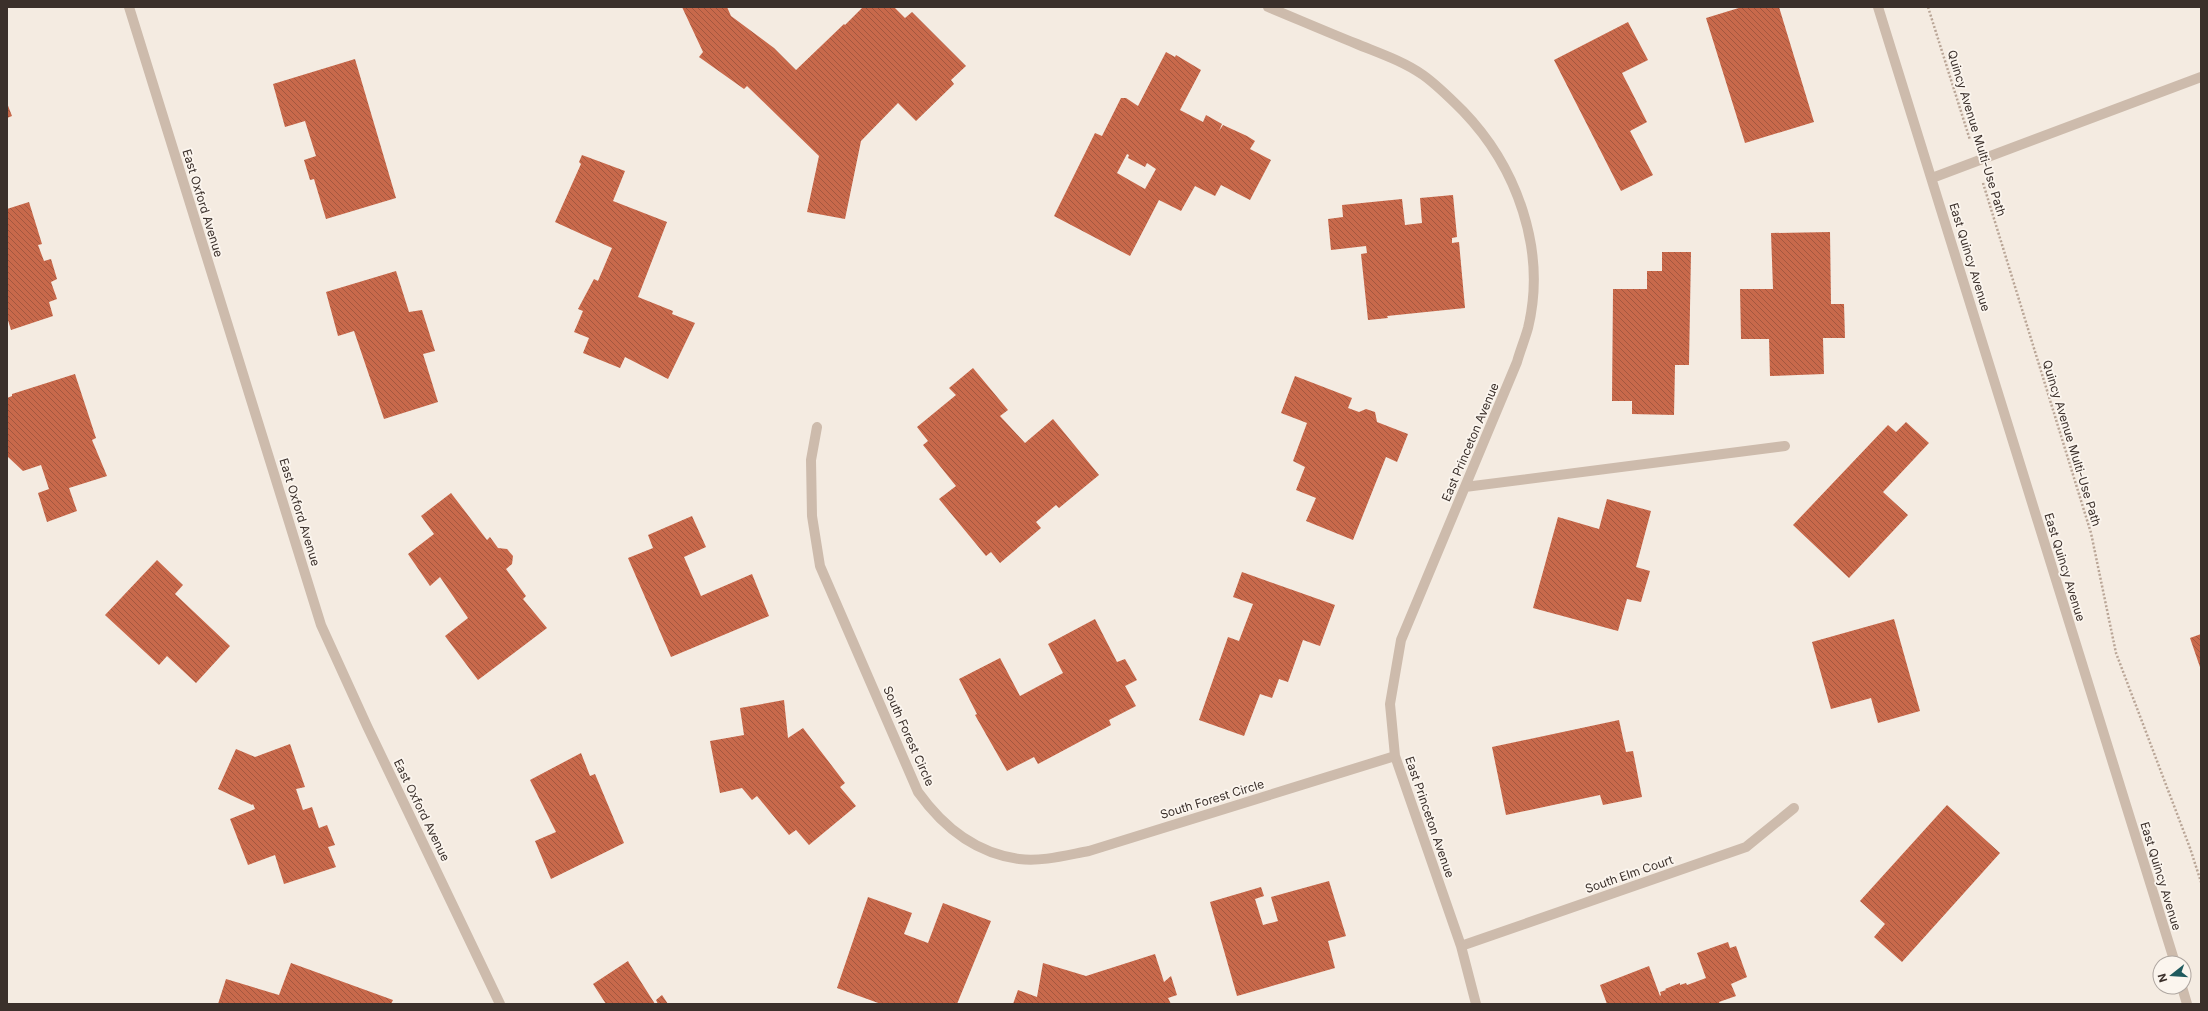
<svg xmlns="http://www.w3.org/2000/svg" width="2208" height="1011" viewBox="0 0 2208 1011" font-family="Inter,sans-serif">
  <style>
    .building { fill: url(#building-back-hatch); fill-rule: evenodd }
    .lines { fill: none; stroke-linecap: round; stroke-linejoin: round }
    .path { stroke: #b9a596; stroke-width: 2.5; stroke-dasharray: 2 2; stroke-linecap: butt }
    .minor { stroke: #cdbbac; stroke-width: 10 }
    .labels { text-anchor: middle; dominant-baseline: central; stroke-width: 3.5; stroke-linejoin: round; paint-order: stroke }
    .street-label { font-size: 12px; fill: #3b302b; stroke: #fbf5ee }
  </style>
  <defs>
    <pattern id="building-back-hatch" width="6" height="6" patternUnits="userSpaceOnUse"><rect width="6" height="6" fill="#c8694b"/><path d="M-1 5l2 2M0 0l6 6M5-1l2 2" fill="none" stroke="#a4573f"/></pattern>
  </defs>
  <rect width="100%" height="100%" fill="#f4ebe1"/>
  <path class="building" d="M682,7H727L731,16L774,48L796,70L844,24L845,25L863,7H894L905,18L912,12L966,66L951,80L954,84L916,121L898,103L861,141L845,219L807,212L819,156L747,86L744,89L699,57L703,52Z
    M1742,7H1779L1814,122L1745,143L1706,18Z
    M1628,22L1648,60L1622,73L1647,122L1630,131L1653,175L1621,191L1554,60Z
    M1166,52L1175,57L1176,55L1201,70L1180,110L1203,122L1206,115L1222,124L1219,131L1223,125L1247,136L1255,141L1250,149L1271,160L1250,200L1221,185L1215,196L1195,186L1181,211L1159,200L1130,256L1054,216L1095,133L1102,136L1121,98H1126L1138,106ZM1127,154L1129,155L1128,158L1145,167L1147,163L1156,169L1145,189L1117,173Z
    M355,59L396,198L326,219L314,179L310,180L304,160L316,156L305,121L285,127L273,84Z
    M7,103L12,116L7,118Z
    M582,155L625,171L613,201L667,222L638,297L673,311L672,314L695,323L668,379L625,357L620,368L583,353L589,338L574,332L583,311L578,309L594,279L598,281L612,248L555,222L581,164L579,162Z
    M1453,195L1457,237L1452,238V243L1459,242L1465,308L1387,316L1388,318L1368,320L1361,254L1367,253L1366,246L1331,250L1328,219L1343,217L1342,205L1402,199L1405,225L1422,223L1420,198Z
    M29,202L42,244L38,245L44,261L51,259L57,279L51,282L57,299L49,302L53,316L11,330L7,317V209Z
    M1830,232L1831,304H1844L1845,338H1823L1824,374L1770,376L1769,339H1741L1740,289H1773L1771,233Z
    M1662,252H1691L1689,365H1675L1674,415L1632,414V401H1612L1613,289H1647V271H1662Z
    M396,271L409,312L422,310L435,351L423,354L438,402L384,419L354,331L338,336L326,292Z
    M973,368L1008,410L1000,416L1025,443L1053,419L1099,475L1059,508L1056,505L1036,522L1041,528L1000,563L991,552L986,556L939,499L956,486L923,445L928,441L917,427L956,395L949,388Z
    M75,374L96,438L92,440L107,476L69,488L77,511L47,522L38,493L49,489L41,465L23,471L7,456V398L12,396V394Z
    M1295,376L1352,398L1348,408L1359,412L1366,409L1375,412L1377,422L1408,434L1397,462L1386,457L1353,540L1306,521L1316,498L1296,490L1305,467L1293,461L1307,423L1281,413Z
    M1906,422L1929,443L1883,492L1908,515L1849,578L1793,525L1888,425L1896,432Z
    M451,493L487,540L490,537L498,548L507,549L513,556L512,564L506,569L526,596L523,599L547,628L478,680L445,636L468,618L440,577L430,586L408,554L434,534L421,516Z
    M1607,499L1651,511L1636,567L1650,571L1641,602L1627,599L1618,631L1533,608L1558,517L1599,529Z
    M692,516L706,547L684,557L701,596L752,574L769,616L671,657L628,558L653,548L648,535Z
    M157,560L183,585L175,594L230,646L196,683L167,656L159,665L105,615Z
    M1242,572L1335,605L1320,646L1303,640L1288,682L1279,679L1272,698L1260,694L1244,736L1199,720L1228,637L1239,641L1253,604L1233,597Z
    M1095,619L1117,662L1125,659L1137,680L1125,686L1136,706L1109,720L1111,725L1038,764L1034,757L1007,771L975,715L977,714L959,679L1000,658L1020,696L1063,673L1048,644Z
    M1894,619L1920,711L1878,723L1871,698L1831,709L1812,642Z
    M2201,634V670L2190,638Z
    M784,700L788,738L803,728L845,783L840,787L856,806L809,845L796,830L789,835L757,796L752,800L742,788L720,793L710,741L744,735L740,708Z
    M1619,720L1626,752L1633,751L1642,797L1603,805L1600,795L1506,815L1492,747Z
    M290,744L305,787L296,789L303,810L312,807L319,828L327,825L335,845L328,847L336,867L284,884L275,855L248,865L230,819L255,809L253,804L252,805L218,789L236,749L255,757Z
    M581,753L590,776L595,774L624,843L551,879L535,841L556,832L530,780Z
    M1947,805L2000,853L1902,962L1874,937L1885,924L1860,901Z
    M1329,881L1346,936L1328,941L1335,968L1237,996L1210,902L1261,887L1264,896L1255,899L1263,925L1278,921L1271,897Z
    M868,897L912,913L904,934L928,943L943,903L991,921L957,1004H881L837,988Z
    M1728,942L1730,948L1736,946L1747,977L1731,984L1736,996L1719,1002L1720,1004H1607L1600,985L1649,966L1660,996L1661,995L1660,992L1666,990L1665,989L1680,983V985L1686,983L1687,985L1706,978L1697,953Z
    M1155,954L1164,982L1171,976L1177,995L1168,998L1171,1004H1013L1018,990L1037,997L1043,963L1086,976Z
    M628,961L629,963L655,1004H606L593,984Z
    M291,963L393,1000L391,1004H218L226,979L279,995Z
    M662,995L668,1004H658L656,1000Z"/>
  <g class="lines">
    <path class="path" d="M1928,7L1970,140
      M1983,183L2091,533L2116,653L2190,848L2201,882"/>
    <path class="minor" d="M129,7L321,625L367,726L500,1004
      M1268,7C1297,19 1327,32 1357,44C1379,53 1403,61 1423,75C1437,85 1451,99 1463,111C1517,167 1547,250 1528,328C1525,339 1520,351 1517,362L1401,640L1390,704L1395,756L1461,946L1476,1004
      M1878,7L2175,963
      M1932,178L2201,77
      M817,427L811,460L812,516L820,566L918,792C943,827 975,853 1019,859C1042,862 1067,855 1089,851L1395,756
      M1465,487L1785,446
      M1461,946L1746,847L1794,808
      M2182,987L2187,1004"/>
  </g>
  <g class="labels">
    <g class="street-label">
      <text transform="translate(1977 133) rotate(73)">Quincy Avenue Multi-Use Path</text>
      <text transform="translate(203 203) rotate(73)">East Oxford Avenue</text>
      <text transform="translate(1970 257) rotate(73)">East Quincy Avenue</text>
      <text transform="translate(1470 442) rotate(-67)">East Princeton Avenue</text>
      <text transform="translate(2072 443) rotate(73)">Quincy Avenue Multi-Use Path</text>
      <text transform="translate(300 512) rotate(73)">East Oxford Avenue</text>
      <text transform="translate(2065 567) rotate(73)">East Quincy Avenue</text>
      <text transform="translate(909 736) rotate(66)">South Forest Circle</text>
      <text transform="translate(1212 799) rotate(-17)">South Forest Circle</text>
      <text transform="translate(422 810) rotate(64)">East Oxford Avenue</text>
      <text transform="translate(1430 817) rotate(71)">East Princeton Avenue</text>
      <text transform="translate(1629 874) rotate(-19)">South Elm Court</text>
      <text transform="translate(2161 876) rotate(73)">East Quincy Avenue</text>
    </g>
  </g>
  <rect width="2208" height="1011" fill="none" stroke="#3b302b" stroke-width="16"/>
  <g transform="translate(2172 975) rotate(253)"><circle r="19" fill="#fbf5ee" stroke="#aea6a0"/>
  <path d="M0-3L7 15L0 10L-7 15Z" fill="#1f5a5e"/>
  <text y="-6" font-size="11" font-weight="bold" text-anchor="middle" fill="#3b302b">N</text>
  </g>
</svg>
